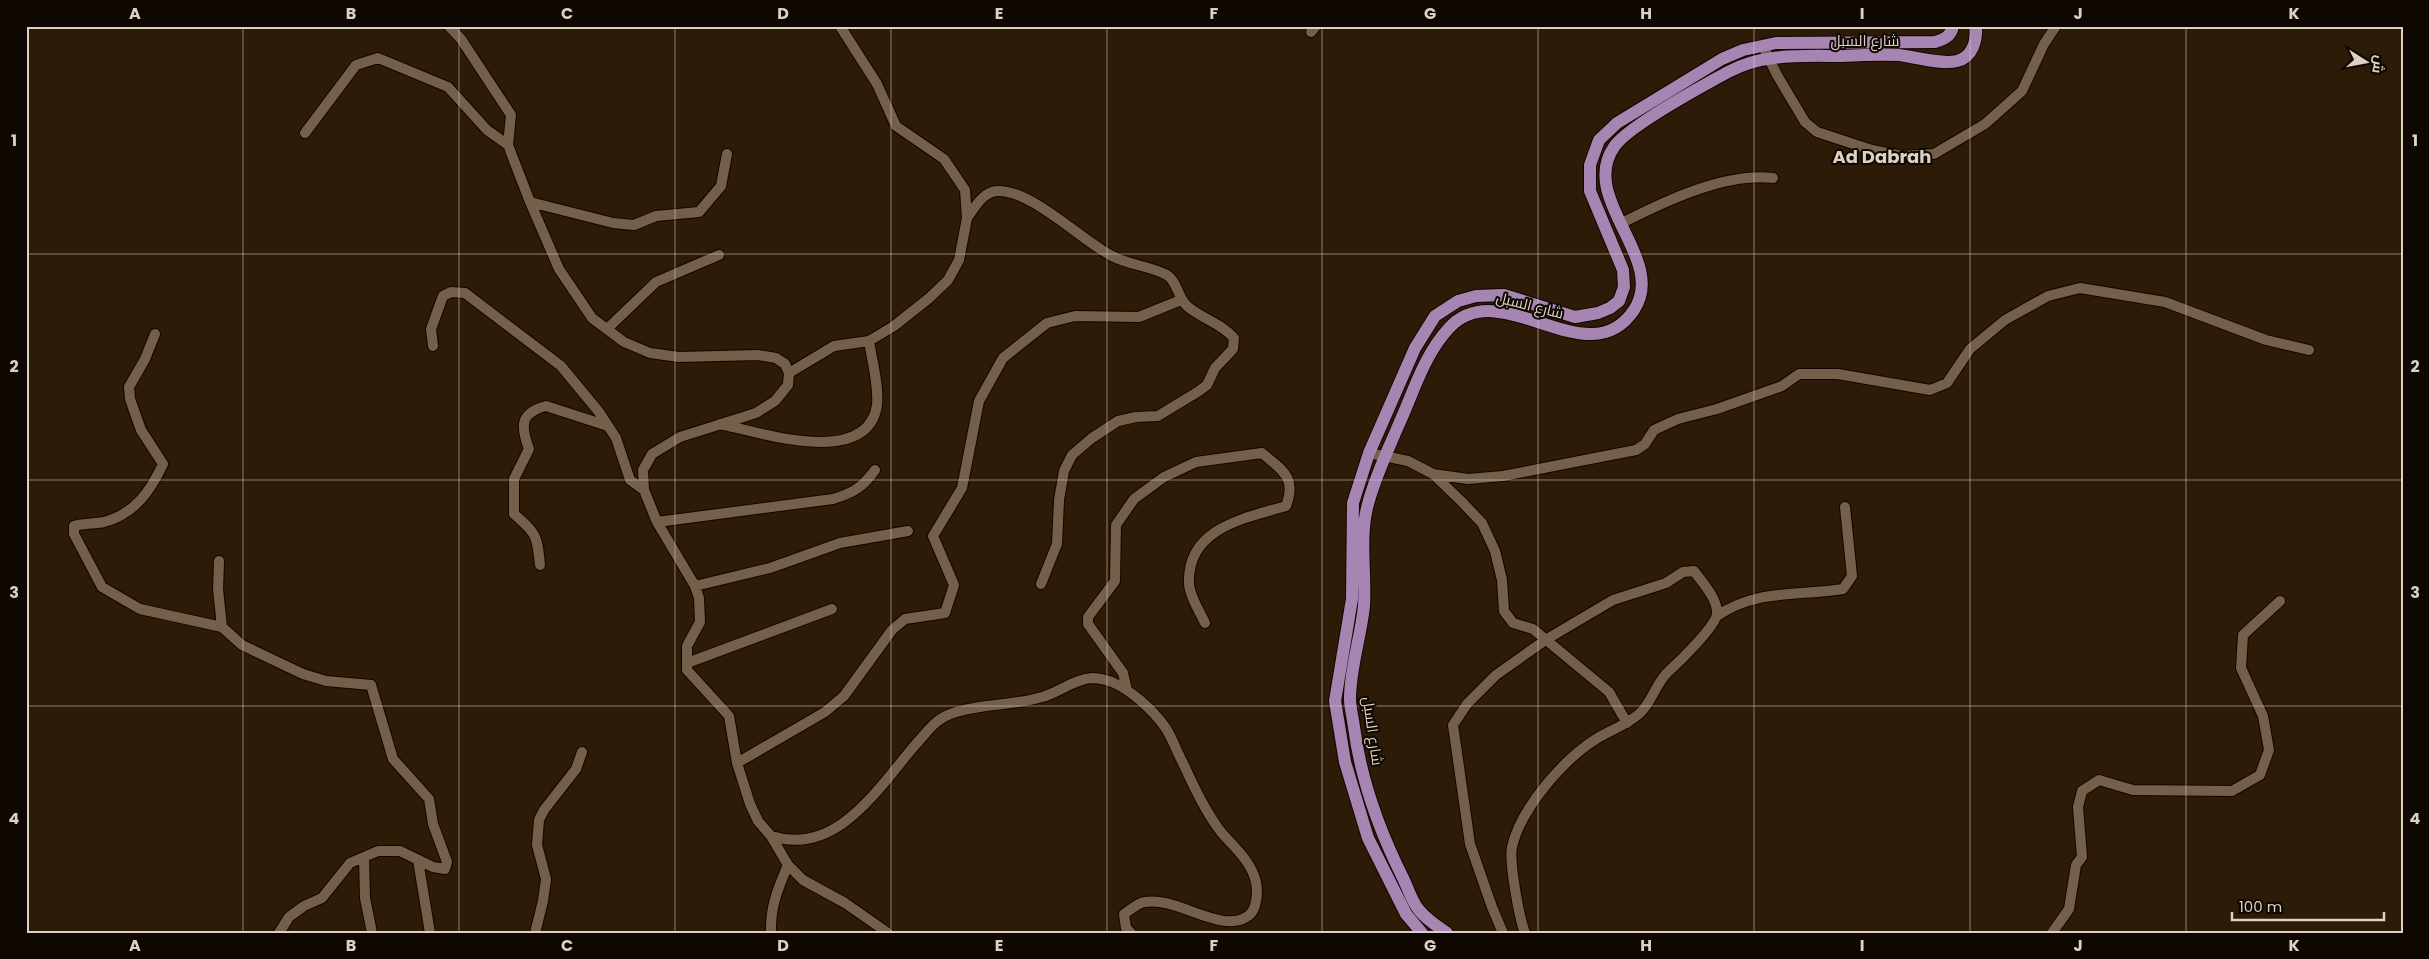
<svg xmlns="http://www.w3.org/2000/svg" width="2429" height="959" viewBox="0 0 2429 959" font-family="Poppins,Cairo,sans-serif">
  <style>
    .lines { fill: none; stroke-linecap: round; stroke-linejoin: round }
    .minor-casing { stroke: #140500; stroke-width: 12 }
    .major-casing { stroke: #140500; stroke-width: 14 }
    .minor { stroke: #745f4a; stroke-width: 10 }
    .major { stroke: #a785b3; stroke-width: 12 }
    .grid { fill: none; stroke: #ddd1c5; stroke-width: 1; stroke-opacity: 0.55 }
    .labels { text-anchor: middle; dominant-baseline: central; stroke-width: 4; stroke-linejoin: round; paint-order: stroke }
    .street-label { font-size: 15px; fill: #ddd1c5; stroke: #0f0702 }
    .quarter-label { font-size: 18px; font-weight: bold; fill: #ddd1c5; stroke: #0f0702 }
    .neatline { fill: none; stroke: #ddd1c5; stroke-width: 2 }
    .grid-label { font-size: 16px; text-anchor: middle; font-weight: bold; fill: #ddd1c5 }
  </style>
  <rect width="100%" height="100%" fill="#2c1b07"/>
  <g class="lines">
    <g class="minor-casing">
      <path id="minor" d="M449,26L461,39L511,115L508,145L530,202L559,269L592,318L624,342L650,353L679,357L758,355L776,358L785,364L789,373L788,385L775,401L756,413L680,437L652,454L643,470L644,490L657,522L695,586L699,598L700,622L687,646V670L729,716L737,763L750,804L758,821L771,836L788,865L803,880L845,903L888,933
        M1311,32L1316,26
        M1763,46L1777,75L1805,122L1817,132L1872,150L1902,156L1934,154L1985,124L2022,91L2044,44L2056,26
        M305,133L356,65L378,58L448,87L487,130L508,145
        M530,202L613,223L634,225L656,216L699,212L721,186L727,154
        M967,218C975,207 983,192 997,191C1031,189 1082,241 1112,256C1129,265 1150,266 1167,275C1177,281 1178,298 1187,306C1202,319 1221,323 1234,338L1233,349L1215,368L1207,385L1199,391L1158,416L1136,417L1118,421L1092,438L1072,455L1064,471L1059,500L1057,544L1041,584
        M1620,224C1663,202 1725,172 1773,178
        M607,329L656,282L719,255
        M155,334L145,359L129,387L130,399L141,430L163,464C151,490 135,514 104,522C94,524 84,523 74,526V534L102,587L140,609L222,627L242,645L303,674L326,681L371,685L393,759L429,799L433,824L447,862L445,869L433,867L400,851H378L350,863L322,898L304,906L289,917L279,933
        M433,346L431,329L443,296L451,292L465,293L561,366L599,412L616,438L630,480L644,490
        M789,373L834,346L869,341L894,326L928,299L948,280L959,260L967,218L965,190L944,159L896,126L877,84L840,26
        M720,424C758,432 868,469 877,405C879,385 872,361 869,341
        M1369,453L1408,461L1433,474L1462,502L1482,523L1495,551L1502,580L1504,611L1513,623L1533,629L1609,692L1627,723
        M1433,474L1468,479L1503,476L1636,450L1645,444L1654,430L1678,419L1717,409L1782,386L1799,374H1838L1930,390L1947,383L1970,349L2005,320L2048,296L2080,288L2165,302L2266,340L2309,350
        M657,522L833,499C853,493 863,487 875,470
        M219,561L218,589L222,627
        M540,565C537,535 537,534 514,514V479L529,449C521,427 519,413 546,406L608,426
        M695,586L770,568L840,543L908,531
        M1717,616C1756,589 1799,596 1843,589L1852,576L1845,507
        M687,663L832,609
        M1127,690L1123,673L1088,624V617L1115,581L1116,525L1134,499L1164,477L1196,462L1262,453C1282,470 1297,477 1286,506C1245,518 1187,528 1189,583C1189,595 1200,612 1205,623
        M737,763L825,712L844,696L892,630L905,619L945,613L954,585L933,536L962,488L979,401L1003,358L1047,323L1075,316L1139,317L1181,300
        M771,836C837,857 878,788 916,744C928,731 935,719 953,713C982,703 1013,706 1042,697C1058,693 1074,679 1092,678C1097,678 1106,680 1112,682C1131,690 1153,710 1165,727C1170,734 1174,744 1178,753C1191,779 1203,809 1221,832C1234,847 1251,861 1256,882C1258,893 1257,910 1248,916C1222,935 1176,896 1145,902C1137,903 1131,910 1124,914L1126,928L1131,933
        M364,857L365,898L372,933
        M418,860L430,933
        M535,933L543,901L546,879L537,845L539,820L544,810L576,769L582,752
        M771,933C770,907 778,888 788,865
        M1503,933L1492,907L1470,844L1453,725L1467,704L1496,675L1547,639L1613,600L1666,583L1683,572L1694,571C1702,582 1718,599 1717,614C1715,627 1680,661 1669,671C1656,682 1652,703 1639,714C1626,725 1611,730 1596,739C1563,760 1521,808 1512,847C1509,862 1519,917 1525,933
        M2052,933L2069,909L2076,865L2082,857L2078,807L2082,791L2099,780L2133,790L2232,791L2260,775L2269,750L2263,716L2241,668L2243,635L2280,601"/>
    </g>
    <g class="major-casing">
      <path id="major" d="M1422,933L1406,914L1368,838L1345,762L1335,701L1352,599L1353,503L1369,453L1415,348L1435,316L1458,301L1476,296L1504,295L1575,317L1598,313L1610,308L1619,301L1624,287L1623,270L1590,191V165L1599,140L1617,123L1722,59L1743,50L1776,43L1935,42C1945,39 1951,36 1953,26
        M1447,933C1438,927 1426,919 1419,910C1412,902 1408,888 1403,878C1379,830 1361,781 1354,727C1353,718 1350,708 1350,699C1350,668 1361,636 1364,606C1366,573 1359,536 1368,504C1375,477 1388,450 1399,424C1414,391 1424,355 1449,328C1501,272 1588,379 1634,310C1668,259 1578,199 1614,147C1627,127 1704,85 1728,72C1764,53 1802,56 1841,56C1860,55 1880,54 1899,55C1915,57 1942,65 1957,61C1973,57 1977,40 1976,26"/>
    </g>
    <use href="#minor" class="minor"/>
    <use href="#major" class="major"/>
  </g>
  <path class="grid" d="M243,26V933M459,26V933M675,26V933M891,26V933M1107,26V933M1322,26V933M1538,26V933M1754,26V933M1970,26V933M2186,26V933M26,254H2403M26,480H2403M26,706H2403"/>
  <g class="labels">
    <g class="street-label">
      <text x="1865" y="40">شارع السبل</text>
      <text transform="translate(1530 305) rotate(14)">شارع السبل</text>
      <text transform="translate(1373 731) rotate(82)">شارع السبل</text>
    </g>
    <g class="quarter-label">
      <text x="1882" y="156">Ad Dabrah</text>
    </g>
  </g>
  <rect width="2429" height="959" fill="none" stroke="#0f0702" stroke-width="55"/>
  <g transform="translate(2366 62) rotate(101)" stroke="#0f0702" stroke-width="4" paint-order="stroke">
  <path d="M0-4L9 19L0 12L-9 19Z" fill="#ddd1c5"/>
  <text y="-8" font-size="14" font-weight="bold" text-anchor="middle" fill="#ddd1c5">ش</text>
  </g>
  <path d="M2232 912v8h152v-8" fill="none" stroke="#ddd1c5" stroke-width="2.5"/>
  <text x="2239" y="912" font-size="15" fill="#ddd1c5" stroke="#0f0702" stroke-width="4" paint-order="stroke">100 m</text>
  <rect x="28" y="28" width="2374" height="904" class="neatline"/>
  <g class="grid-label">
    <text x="135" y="19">A</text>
    <text x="351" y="19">B</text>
    <text x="567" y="19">C</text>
    <text x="783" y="19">D</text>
    <text x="999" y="19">E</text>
    <text x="1214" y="19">F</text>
    <text x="1430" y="19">G</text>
    <text x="1646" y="19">H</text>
    <text x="1862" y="19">I</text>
    <text x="2078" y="19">J</text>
    <text x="2294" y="19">K</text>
    <text x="14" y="146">1</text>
    <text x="2415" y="146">1</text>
    <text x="14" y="372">2</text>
    <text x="2415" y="372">2</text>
    <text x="14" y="598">3</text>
    <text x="2415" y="598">3</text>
    <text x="14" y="824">4</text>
    <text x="2415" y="824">4</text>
    <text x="135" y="951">A</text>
    <text x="351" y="951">B</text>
    <text x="567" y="951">C</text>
    <text x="783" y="951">D</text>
    <text x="999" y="951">E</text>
    <text x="1214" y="951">F</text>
    <text x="1430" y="951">G</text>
    <text x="1646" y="951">H</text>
    <text x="1862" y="951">I</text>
    <text x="2078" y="951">J</text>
    <text x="2294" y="951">K</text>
  </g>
</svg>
